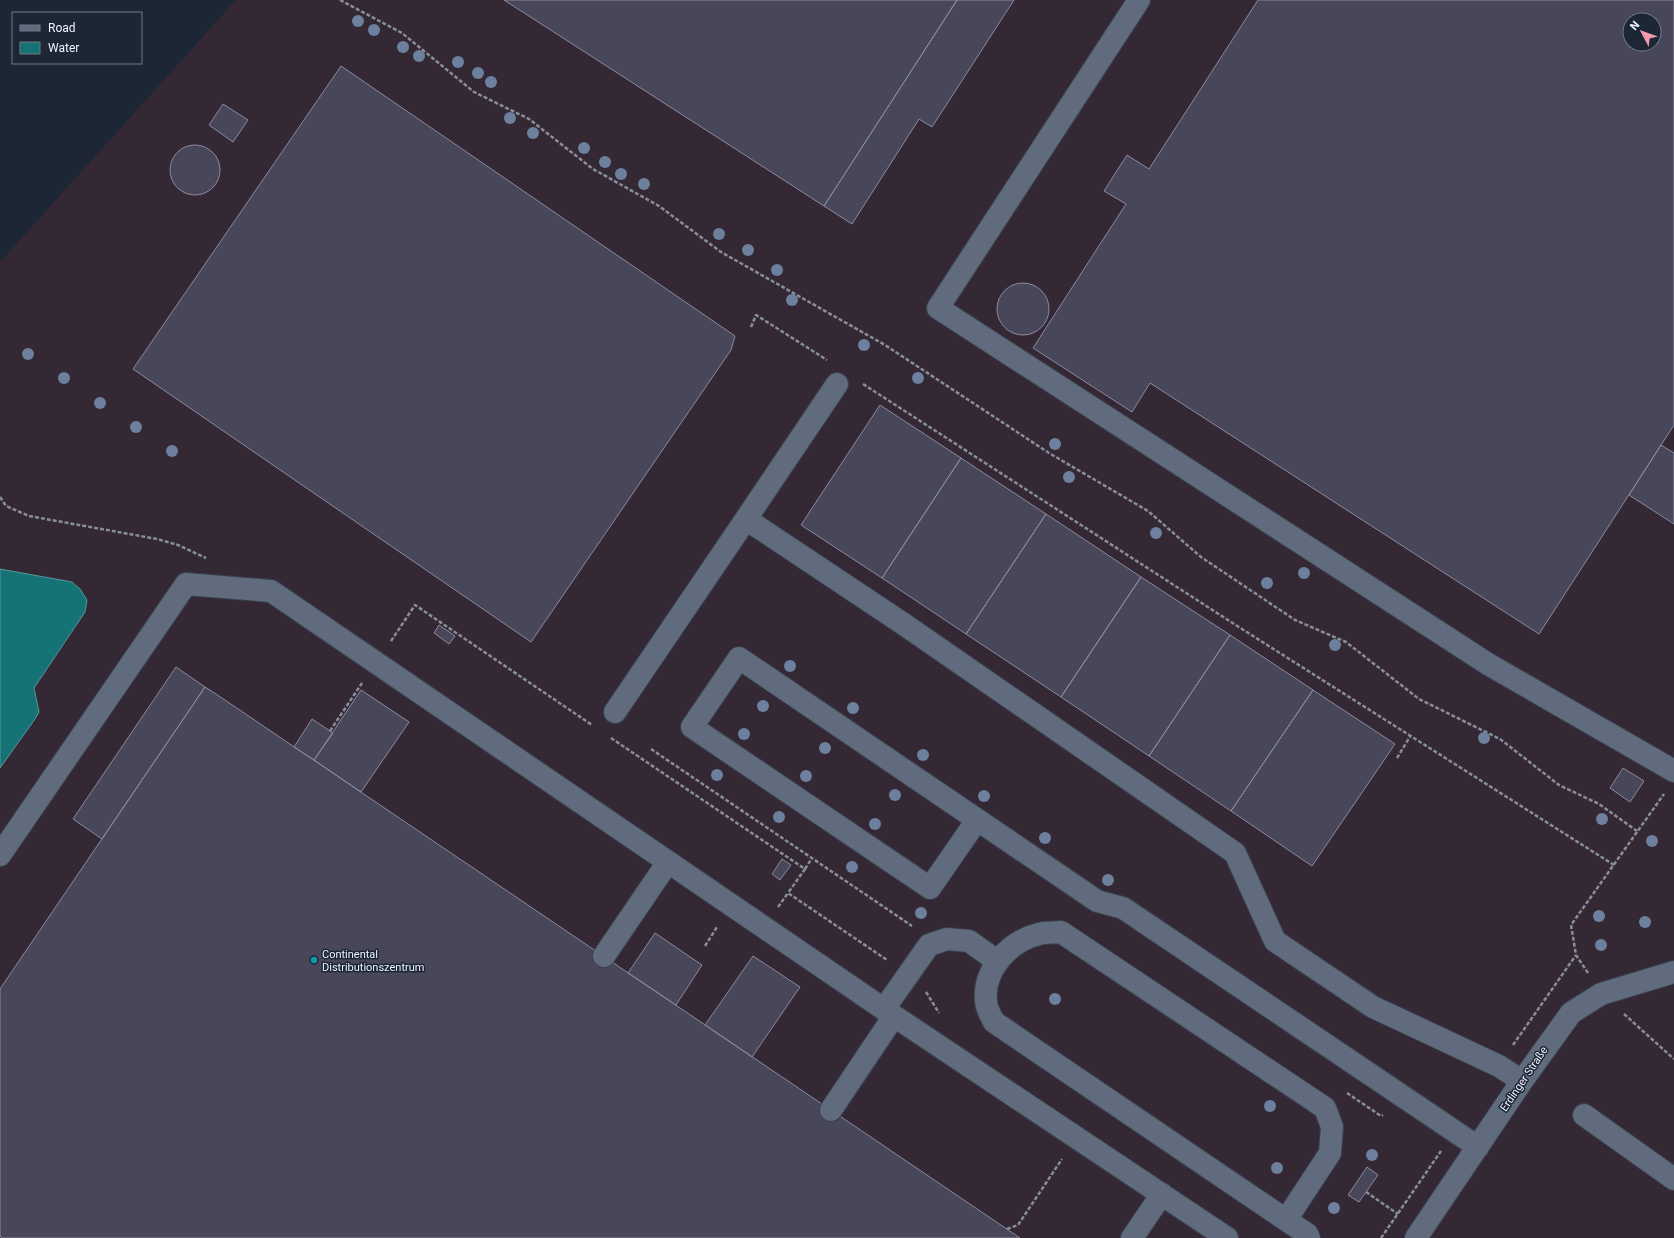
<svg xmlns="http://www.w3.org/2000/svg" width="1674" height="1238" viewBox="0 0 1674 1238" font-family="Roboto,sans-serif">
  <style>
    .industrial { fill: #352835; fill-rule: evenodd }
    .water { fill: #157275; stroke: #56999e }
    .building { fill: #484759; stroke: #8b8a9f; fill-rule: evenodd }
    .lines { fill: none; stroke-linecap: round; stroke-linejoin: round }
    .minor-casing { stroke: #3a414e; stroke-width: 24 }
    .path { stroke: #868e9a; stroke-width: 2.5; stroke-dasharray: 4 2; stroke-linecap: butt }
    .minor { stroke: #606b7d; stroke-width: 22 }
    .tree { fill: #6d809e }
    .culture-dot { fill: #0f9aa8; stroke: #1d2635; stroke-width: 1.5 }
    .labels { text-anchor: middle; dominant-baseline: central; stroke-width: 3; stroke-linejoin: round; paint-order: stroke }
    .poi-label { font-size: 11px; fill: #edf3fd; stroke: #1d2635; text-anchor: start }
    .street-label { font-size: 11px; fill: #edf3fd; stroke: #1d2635 }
  </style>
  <rect width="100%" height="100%" fill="#1d2635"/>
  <path class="industrial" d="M236,0H1674V1238H0V262ZM1630,20H1654V44H1630Z"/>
  <path class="water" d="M0,569L72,582L80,589L87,600L85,612L34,688L39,712L35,719L0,768Z"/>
  <path class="building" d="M504,0H957L824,206Z
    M957,0H1014L932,127L919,119L852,224L824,206Z
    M1258,0H1674V425L1539,634L1150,383L1132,412L1033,348L1126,204L1104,191L1127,155L1149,169ZM1630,20H1654V44H1630Z
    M341,66L735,336L731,350L531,642L133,369Z
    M223,104L248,120L233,142L209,125Z
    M170 170a25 25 0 1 1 50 0a25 25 0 1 1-50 0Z
    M997 309a26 26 0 1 1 52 0a26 26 0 1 1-52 0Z
    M880,405L961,458L882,578L801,525Z
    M1661,445L1674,453V524L1629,495Z
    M961,458L1046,514L966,634L882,578Z
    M1046,514L1141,577L1061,697L966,634Z
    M1141,577L1230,635L1149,756L1061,697Z
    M439,625L455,636L449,644L434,633Z
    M1230,635L1313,690L1231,811L1149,756Z
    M176,667L205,687L102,839L73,819Z
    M205,687L216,694L1020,1238H2L0,1236V989Z
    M361,690L409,722L361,792L314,760Z
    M1313,690L1395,744L1312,866L1231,811Z
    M312,719L333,733L314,760L294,747Z
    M1623,768L1644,781L1630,802L1610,788Z
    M782,859L791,865L780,880L772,874Z
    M655,933L702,965L676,1005L628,973Z
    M753,956L800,987L752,1057L705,1025Z
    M1367,1167L1378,1175L1359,1202L1348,1195Z"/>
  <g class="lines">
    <g class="minor-casing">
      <path id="minor" d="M1139,0L938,308L1488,664L1674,771
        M837,384L746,519L905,625L1235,853L1275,941L1373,1007L1499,1066L1522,1081
        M615,712L746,519
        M977,820L930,888L692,727L739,658L1097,901L1123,908L1478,1147
        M0,855L186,584L271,591L894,1016L1227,1238
        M604,956L668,862
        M884,1009L929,945L947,939L969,941L997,961
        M831,1110L894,1016
        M1584,1115L1674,1179
        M1286,1220L1330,1153L1332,1127L1325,1108L1061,932C1054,933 1046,932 1039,934C1010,941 983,969 986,1001C986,1008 991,1016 994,1022L1286,1220L1307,1234L1309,1238
        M1132,1238L1162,1194
        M1416,1238L1522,1081L1571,1013L1601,994L1674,972"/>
    </g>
    <path class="path" d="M340,0L402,33L474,92L529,119L593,169L659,206L721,252L885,345L1049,453L1148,511L1201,557L1295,620L1346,642L1419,699L1500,739L1559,785L1599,804L1637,831
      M751,327L756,315L827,360
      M863,384L1231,622L1614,865
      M0,497L6,506L29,516L157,539L178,545L206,558
      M391,641L415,605L592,725
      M330,731L362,683
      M611,738L805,869L788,893
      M651,749L912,926
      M1397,758L1411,735
      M805,869L812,858
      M778,907L788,893L887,960
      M705,946L717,927
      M1588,973L1576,955L1571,925L1664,794
      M926,992L939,1013
      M1624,1014L1674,1059
      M1513,1045L1576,955
      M1347,1093L1381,1116L1383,1115
      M1366,1192L1398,1214
      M1007,1229L1018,1225L1062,1159
      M1381,1238L1441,1151"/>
    <use href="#minor" class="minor"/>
  </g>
  <g class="tree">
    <circle cx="358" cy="21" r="6"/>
    <circle cx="374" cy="30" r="6"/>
    <circle cx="403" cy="47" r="6"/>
    <circle cx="419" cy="56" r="6"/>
    <circle cx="458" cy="62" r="6"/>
    <circle cx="478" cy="73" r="6"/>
    <circle cx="491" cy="82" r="6"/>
    <circle cx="510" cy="118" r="6"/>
    <circle cx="533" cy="133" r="6"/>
    <circle cx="584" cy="148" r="6"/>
    <circle cx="605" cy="162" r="6"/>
    <circle cx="621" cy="174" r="6"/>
    <circle cx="644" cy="184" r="6"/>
    <circle cx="719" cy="234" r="6"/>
    <circle cx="748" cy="250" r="6"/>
    <circle cx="777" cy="270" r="6"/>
    <circle cx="792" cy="300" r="6"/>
    <circle cx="864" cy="345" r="6"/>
    <circle cx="28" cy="354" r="6"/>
    <circle cx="64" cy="378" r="6"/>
    <circle cx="918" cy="378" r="6"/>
    <circle cx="100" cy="403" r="6"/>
    <circle cx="136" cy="427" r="6"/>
    <circle cx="1055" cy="444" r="6"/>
    <circle cx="172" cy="451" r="6"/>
    <circle cx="1069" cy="477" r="6"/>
    <circle cx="1156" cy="533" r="6"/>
    <circle cx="1304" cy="573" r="6"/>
    <circle cx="1267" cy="583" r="6"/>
    <circle cx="1335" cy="645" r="6"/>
    <circle cx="790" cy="666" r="6"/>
    <circle cx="763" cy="706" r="6"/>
    <circle cx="853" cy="708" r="6"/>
    <circle cx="744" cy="734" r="6"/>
    <circle cx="1484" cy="738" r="6"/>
    <circle cx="825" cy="748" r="6"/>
    <circle cx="923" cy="755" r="6"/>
    <circle cx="717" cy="775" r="6"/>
    <circle cx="806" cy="776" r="6"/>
    <circle cx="895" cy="795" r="6"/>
    <circle cx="984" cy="796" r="6"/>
    <circle cx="779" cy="817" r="6"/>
    <circle cx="1602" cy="819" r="6"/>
    <circle cx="875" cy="824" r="6"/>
    <circle cx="1045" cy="838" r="6"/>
    <circle cx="1652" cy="841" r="6"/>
    <circle cx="852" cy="867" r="6"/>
    <circle cx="1108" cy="880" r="6"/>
    <circle cx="921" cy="913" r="6"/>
    <circle cx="1599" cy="916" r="6"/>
    <circle cx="1645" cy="922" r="6"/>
    <circle cx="1601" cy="945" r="6"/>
    <circle cx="1055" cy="999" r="6"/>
    <circle cx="1270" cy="1106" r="6"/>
    <circle cx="1372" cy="1155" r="6"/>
    <circle cx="1277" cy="1168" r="6"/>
    <circle cx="1334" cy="1208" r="6"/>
  </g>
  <circle class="culture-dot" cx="314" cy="960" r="4"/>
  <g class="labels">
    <g class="poi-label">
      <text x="322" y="954">Continental<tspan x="322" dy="13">Distributionszentrum</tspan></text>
    </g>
    <g class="street-label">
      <text transform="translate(1524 1079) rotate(-56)">Erdinger Straße</text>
    </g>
  </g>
  <rect x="12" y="12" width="130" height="52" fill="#1d2635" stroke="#707885"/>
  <rect x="20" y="25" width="20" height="6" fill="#606b7d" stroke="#707885"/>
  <text x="48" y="32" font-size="12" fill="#edf3fd">Road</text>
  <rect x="20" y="42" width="20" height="12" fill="#157275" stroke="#707885"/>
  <text x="48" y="52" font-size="12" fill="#edf3fd">Water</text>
  <g transform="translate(1642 32) rotate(311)"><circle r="19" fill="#1d2635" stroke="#707885"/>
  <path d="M0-3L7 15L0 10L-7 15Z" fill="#f29aae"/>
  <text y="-6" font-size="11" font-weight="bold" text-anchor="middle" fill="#edf3fd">N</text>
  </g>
</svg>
